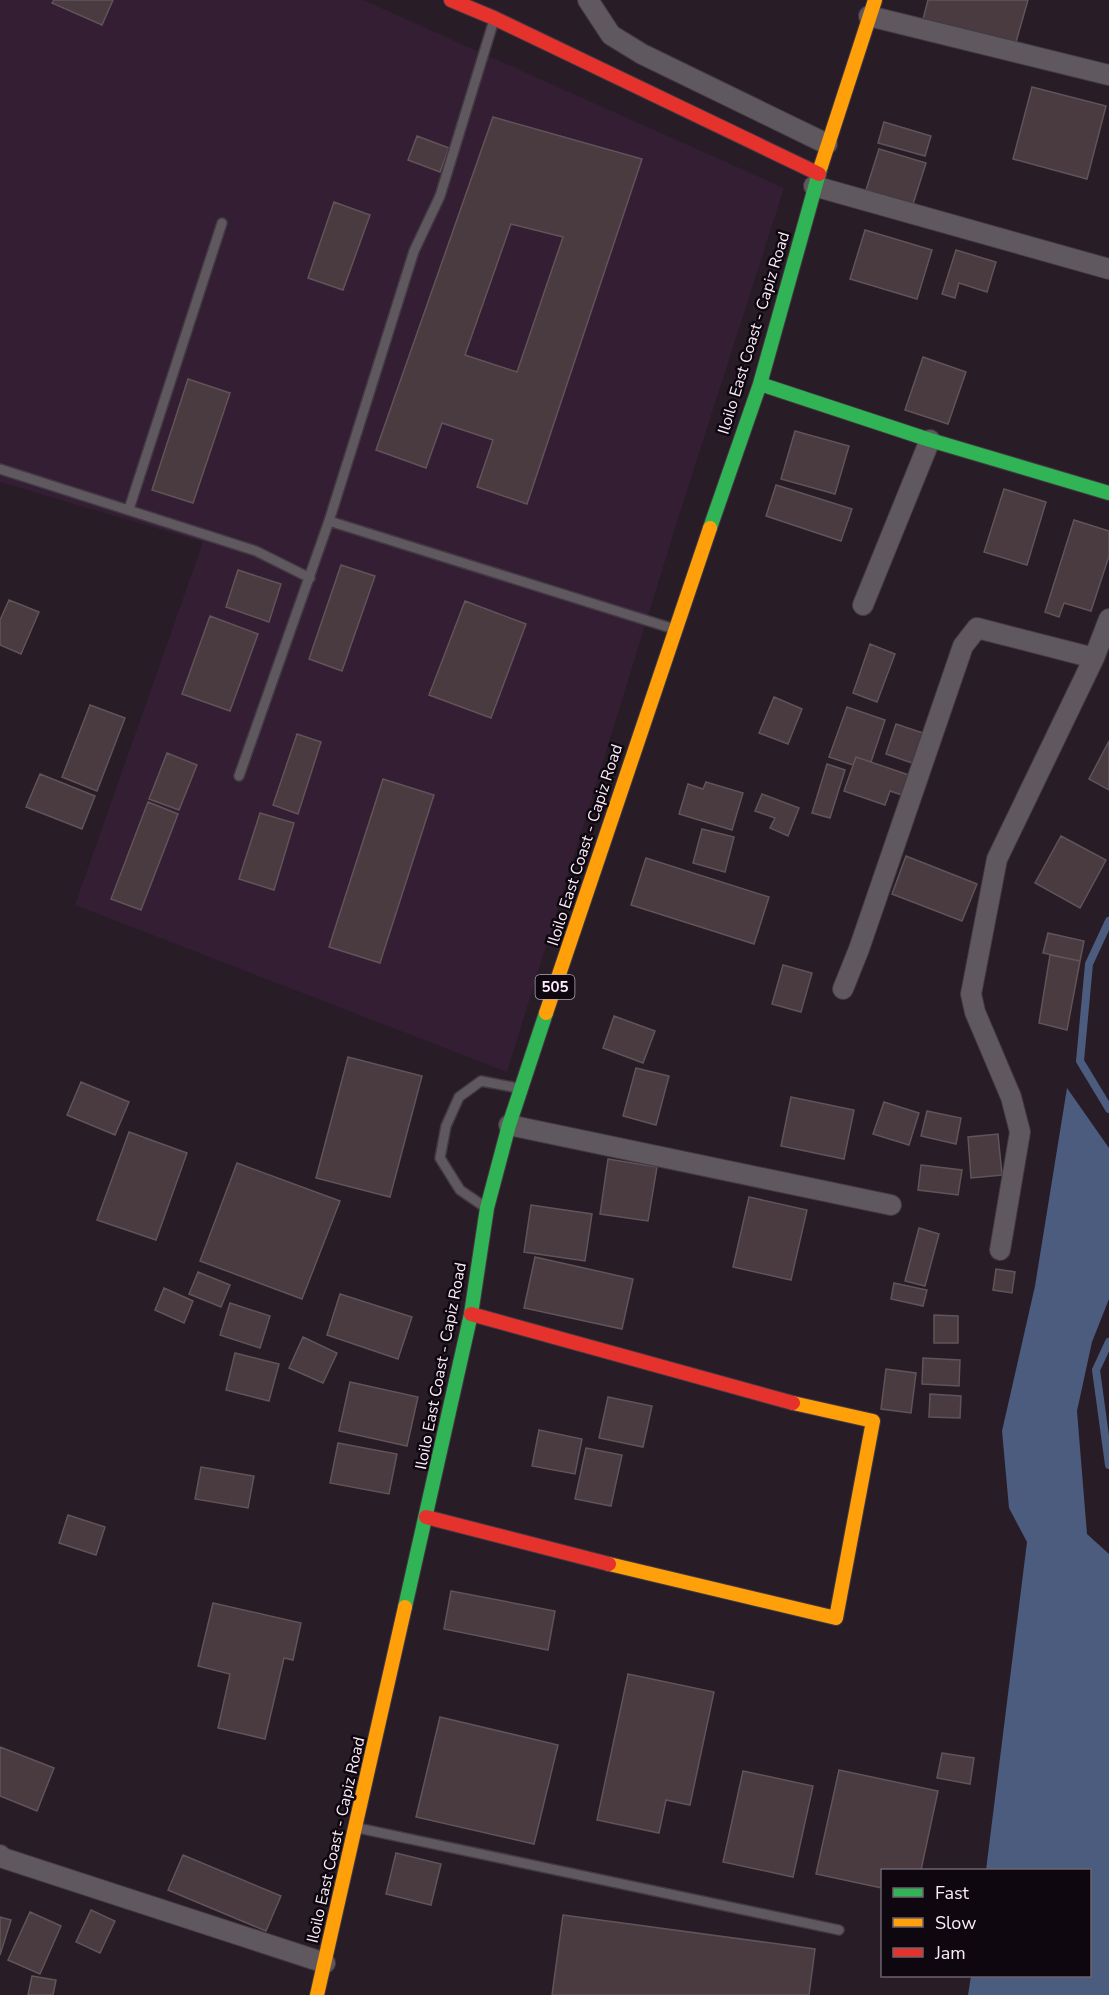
<svg xmlns="http://www.w3.org/2000/svg" width="1109" height="1995" viewBox="0 0 1109 1995" font-family="'Nunito Sans',sans-serif">
  <style>
    .built { fill: #341e34 }
    .water { fill: #4b5c7e }
    .lines { fill: none; stroke-linecap: round; stroke-linejoin: round }
    .stream { stroke: #4b5c7e; stroke-width: 8 }
    .building { fill: #493b40; stroke: #615458; stroke-width: 1.5; fill-rule: evenodd }
    .lane-casing { stroke: #423942; stroke-width: 12 }
    .street-casing { stroke: #423942; stroke-width: 22 }
    .fast-casing { stroke: #423942; stroke-width: 16 }
    .slow-casing { stroke: #423942; stroke-width: 16 }
    .jam-casing { stroke: #423942; stroke-width: 16 }
    .lane { stroke: #60585f; stroke-width: 9 }
    .street { stroke: #60585f; stroke-width: 20 }
    .fast { stroke: #30b455; stroke-width: 14 }
    .slow { stroke: #ff9f0a; stroke-width: 14 }
    .jam { stroke: #e5322d; stroke-width: 14 }
    .labels { text-anchor: middle; dominant-baseline: central; stroke-width: 5; stroke-linejoin: round; paint-order: stroke }
    .shield { fill: #0f070f; stroke: #b4a8b3; stroke-width: 1.5 }
    .shield-label { font-size: 15px; font-weight: bold; fill: #faedf9 }
    .street-label { font-size: 16px; fill: #faedf9; stroke: #0f070f }
  </style>
  <rect width="100%" height="100%" fill="#281c27"/>
  <path class="built" d="M0,0H363L784,188L682,506L507,1072L75,905L203,542L0,482Z"/>
  <path class="water" d="M1067,1088L1109,1148V1299L1092,1342L1077,1411L1087,1534L1109,1554V1995H968L971,1976H1090V1870H986L1027,1542L1009,1508L1002,1431L1035,1286Z"/>
  <g class="lines">
    <path class="stream" d="M1109,921L1089,964L1080,1061L1109,1109
      M1109,1342L1096,1370L1109,1465"/>
  </g>
  <path class="building" d="M54,0H113L102,25L52,3Z
    M928,0H1028L1014,49L922,23Z
    M1032,87L1106,106L1087,179L1013,159Z
    M493,117L642,159L527,504L477,487L493,440L442,423L426,468L376,450ZM511,224L563,237L517,372L465,355Z
    M884,122L931,136L925,156L878,143Z
    M417,136L449,148L440,172L408,160Z
    M879,149L926,163L913,204L866,190Z
    M334,202L370,215L343,290L308,278Z
    M865,230L932,250L917,299L850,279Z
    M956,250L996,262L987,292L959,283L955,298L942,294Z
    M923,357L966,372L948,424L905,410Z
    M188,379L230,393L193,503L152,490Z
    M795,431L849,446L835,494L781,479Z
    M776,485L852,509L841,541L766,516Z
    M1004,489L1046,502L1027,565L984,552Z
    M1074,520L1109,531V556L1091,611L1064,603L1059,617L1045,612Z
    M341,565L375,576L342,671L309,659Z
    M238,570L281,584L269,622L226,607Z
    M9,600L39,612L21,654L0,645V620Z
    M465,601L526,624L491,718L429,695Z
    M210,616L258,634L230,711L182,694Z
    M870,644L895,654L877,702L853,693Z
    M774,697L802,709L788,744L759,733Z
    M90,705L125,718L97,791L62,777Z
    M847,707L885,720L871,762L856,757L853,765L829,757Z
    M896,724L926,734L915,764L886,754Z
    M297,734L321,742L298,814L273,805Z
    M1109,741V790L1089,779Z
    M167,753L197,765L179,810L149,799Z
    M856,757L909,775L902,795L890,791L885,805L844,791Z
    M827,764L845,770L830,818L812,813Z
    M40,774L95,796L82,829L26,807Z
    M383,779L434,795L380,963L329,947Z
    M706,782L743,793L732,830L679,814L688,784L703,789Z
    M762,794L799,808L788,836L770,828L775,818L755,811Z
    M148,802L178,814L141,910L111,899Z
    M260,813L294,823L274,890L239,879Z
    M702,829L734,837L725,872L693,863Z
    M1061,836L1106,860L1080,908L1035,883Z
    M906,856L977,884L962,921L892,894Z
    M646,858L769,897L754,944L631,905Z
    M1048,933L1084,941L1080,961L1043,953Z
    M1050,955L1080,961L1067,1030L1039,1023Z
    M783,965L812,973L801,1012L772,1004Z
    M614,1016L655,1031L643,1063L603,1048Z
    M348,1057L422,1076L390,1197L316,1178Z
    M636,1068L669,1076L656,1125L623,1116Z
    M81,1082L129,1102L115,1135L67,1115Z
    M791,1097L854,1110L844,1159L781,1146Z
    M884,1102L919,1113L909,1145L873,1134Z
    M927,1111L961,1118L956,1144L921,1136Z
    M129,1132L187,1153L156,1240L97,1220Z
    M998,1134L1002,1175L971,1178L968,1137Z
    M608,1159L657,1167L648,1221L600,1214Z
    M237,1163L340,1201L302,1299L200,1261Z
    M921,1165L962,1170L958,1195L918,1190Z
    M749,1197L807,1210L791,1280L733,1267Z
    M531,1205L592,1214L585,1261L524,1252Z
    M919,1228L939,1234L925,1286L905,1281Z
    M535,1257L633,1279L622,1329L524,1308Z
    M996,1269L1015,1272L1012,1293L993,1290Z
    M198,1272L230,1285L221,1307L189,1294Z
    M894,1283L927,1290L923,1306L891,1299Z
    M164,1288L193,1301L184,1323L155,1310Z
    M340,1294L412,1317L398,1359L327,1335Z
    M230,1303L270,1316L260,1348L220,1335Z
    M934,1315L958,1316V1343H934Z
    M303,1337L337,1353L323,1383L289,1368Z
    M235,1353L279,1364L269,1401L226,1390Z
    M923,1358L960,1360L959,1386L922,1384Z
    M886,1369L916,1373L911,1413L881,1409Z
    M350,1382L418,1397L407,1446L339,1431Z
    M930,1394L961,1396L960,1418L929,1417Z
    M608,1397L652,1406L643,1447L599,1438Z
    M539,1430L582,1439L575,1474L532,1466Z
    M338,1443L397,1454L389,1494L330,1483Z
    M586,1448L622,1455L611,1506L575,1499Z
    M201,1467L254,1476L248,1508L195,1499Z
    M68,1515L105,1527L96,1555L59,1543Z
    M451,1591L555,1611L548,1650L444,1629Z
    M213,1603L301,1623L293,1660L284,1658L265,1739L218,1728L230,1674L198,1666Z
    M628,1674L714,1692L690,1805L666,1800L659,1833L597,1820Z
    M440,1717L558,1745L534,1844L416,1817Z
    M0,1747L54,1768L37,1811L0,1796Z
    M942,1753L974,1758L970,1784L937,1778Z
    M839,1770L938,1791L921,1870H882V1888L816,1874Z
    M743,1771L813,1786L793,1877L723,1862Z
    M396,1853L441,1864L431,1905L386,1894Z
    M183,1855L281,1896L266,1931L168,1890Z
    M91,1910L115,1921L100,1953L76,1942Z
    M30,1912L61,1926L40,1974L8,1960Z
    M563,1915L815,1949L809,1995H552Z
    M0,1917L11,1920L0,1955Z
    M32,1976L56,1980L53,1995H28Z"/>
  <g class="lines">
    <g class="lane-casing">
      <path id="lane" d="M0,469L256,551L310,578
        M129,509L222,223
        M329,521L671,628
        M239,776L329,521L414,251L440,196L494,20
        M482,1205L460,1190L440,1158L446,1126L459,1097L481,1081L518,1088
        M358,1828L839,1930"/>
    </g>
    <g class="street-casing">
      <path id="street" d="M588,0L611,35L642,54L827,144
        M869,16L1109,75
        M814,186L1109,269
        M863,605L930,440
        M843,989L859,949L963,646L977,628L1094,658
        M509,1125L891,1205
        M1000,1250L1020,1132L1011,1097L975,1012L971,994L997,859L1094,658L1109,619
        M0,1855L3,1858L325,1963"/>
    </g>
    <g class="fast-casing">
      <path id="fast" d="M760,384L930,440L1109,493
        M710,528L760,384L821,166
        M405,1607L471,1314L487,1208L509,1125L546,1013"/>
    </g>
    <g class="slow-casing">
      <path id="slow" d="M821,166L875,0
        M546,1013L710,528
        M609,1564L836,1618L873,1421L793,1403
        M317,1995L405,1607"/>
    </g>
    <g class="jam-casing">
      <path id="jam" d="M451,0L494,18L819,174
        M471,1314L793,1403
        M426,1517L609,1564"/>
    </g>
    <use href="#lane" class="lane"/>
    <use href="#street" class="street"/>
    <use href="#fast" class="fast"/>
    <use href="#slow" class="slow"/>
    <use href="#jam" class="jam"/>
  </g>
  <g class="labels">
    <rect class="shield" x="535.5" y="975" width="39" height="24" rx="4.5"/>
    <g class="shield-label">
      <text x="555" y="987">505</text>
    </g>
    <g class="street-label">
      <text transform="translate(754 333) rotate(-73)">Iloilo East Coast - Capiz Road</text>
      <text transform="translate(585 845) rotate(-72)">Iloilo East Coast - Capiz Road</text>
      <text transform="translate(441 1366) rotate(-79)">Iloilo East Coast - Capiz Road</text>
      <text transform="translate(336 1840) rotate(-77)">Iloilo East Coast - Capiz Road</text>
    </g>
  </g>
  <rect x="881" y="1869" width="210" height="108" fill="#0f070f" stroke="#6d636d" stroke-width="1.5"/>
  <rect x="893" y="1888" width="30" height="9" fill="#30b455" stroke="#6d636d" stroke-width="1.5"/>
  <text x="935" y="1899" font-size="18" fill="#faedf9">Fast</text>
  <rect x="893" y="1918" width="30" height="9" fill="#ff9f0a" stroke="#6d636d" stroke-width="1.5"/>
  <text x="935" y="1929" font-size="18" fill="#faedf9">Slow</text>
  <rect x="893" y="1948" width="30" height="9" fill="#e5322d" stroke="#6d636d" stroke-width="1.5"/>
  <text x="935" y="1959" font-size="18" fill="#faedf9">Jam</text>
</svg>
